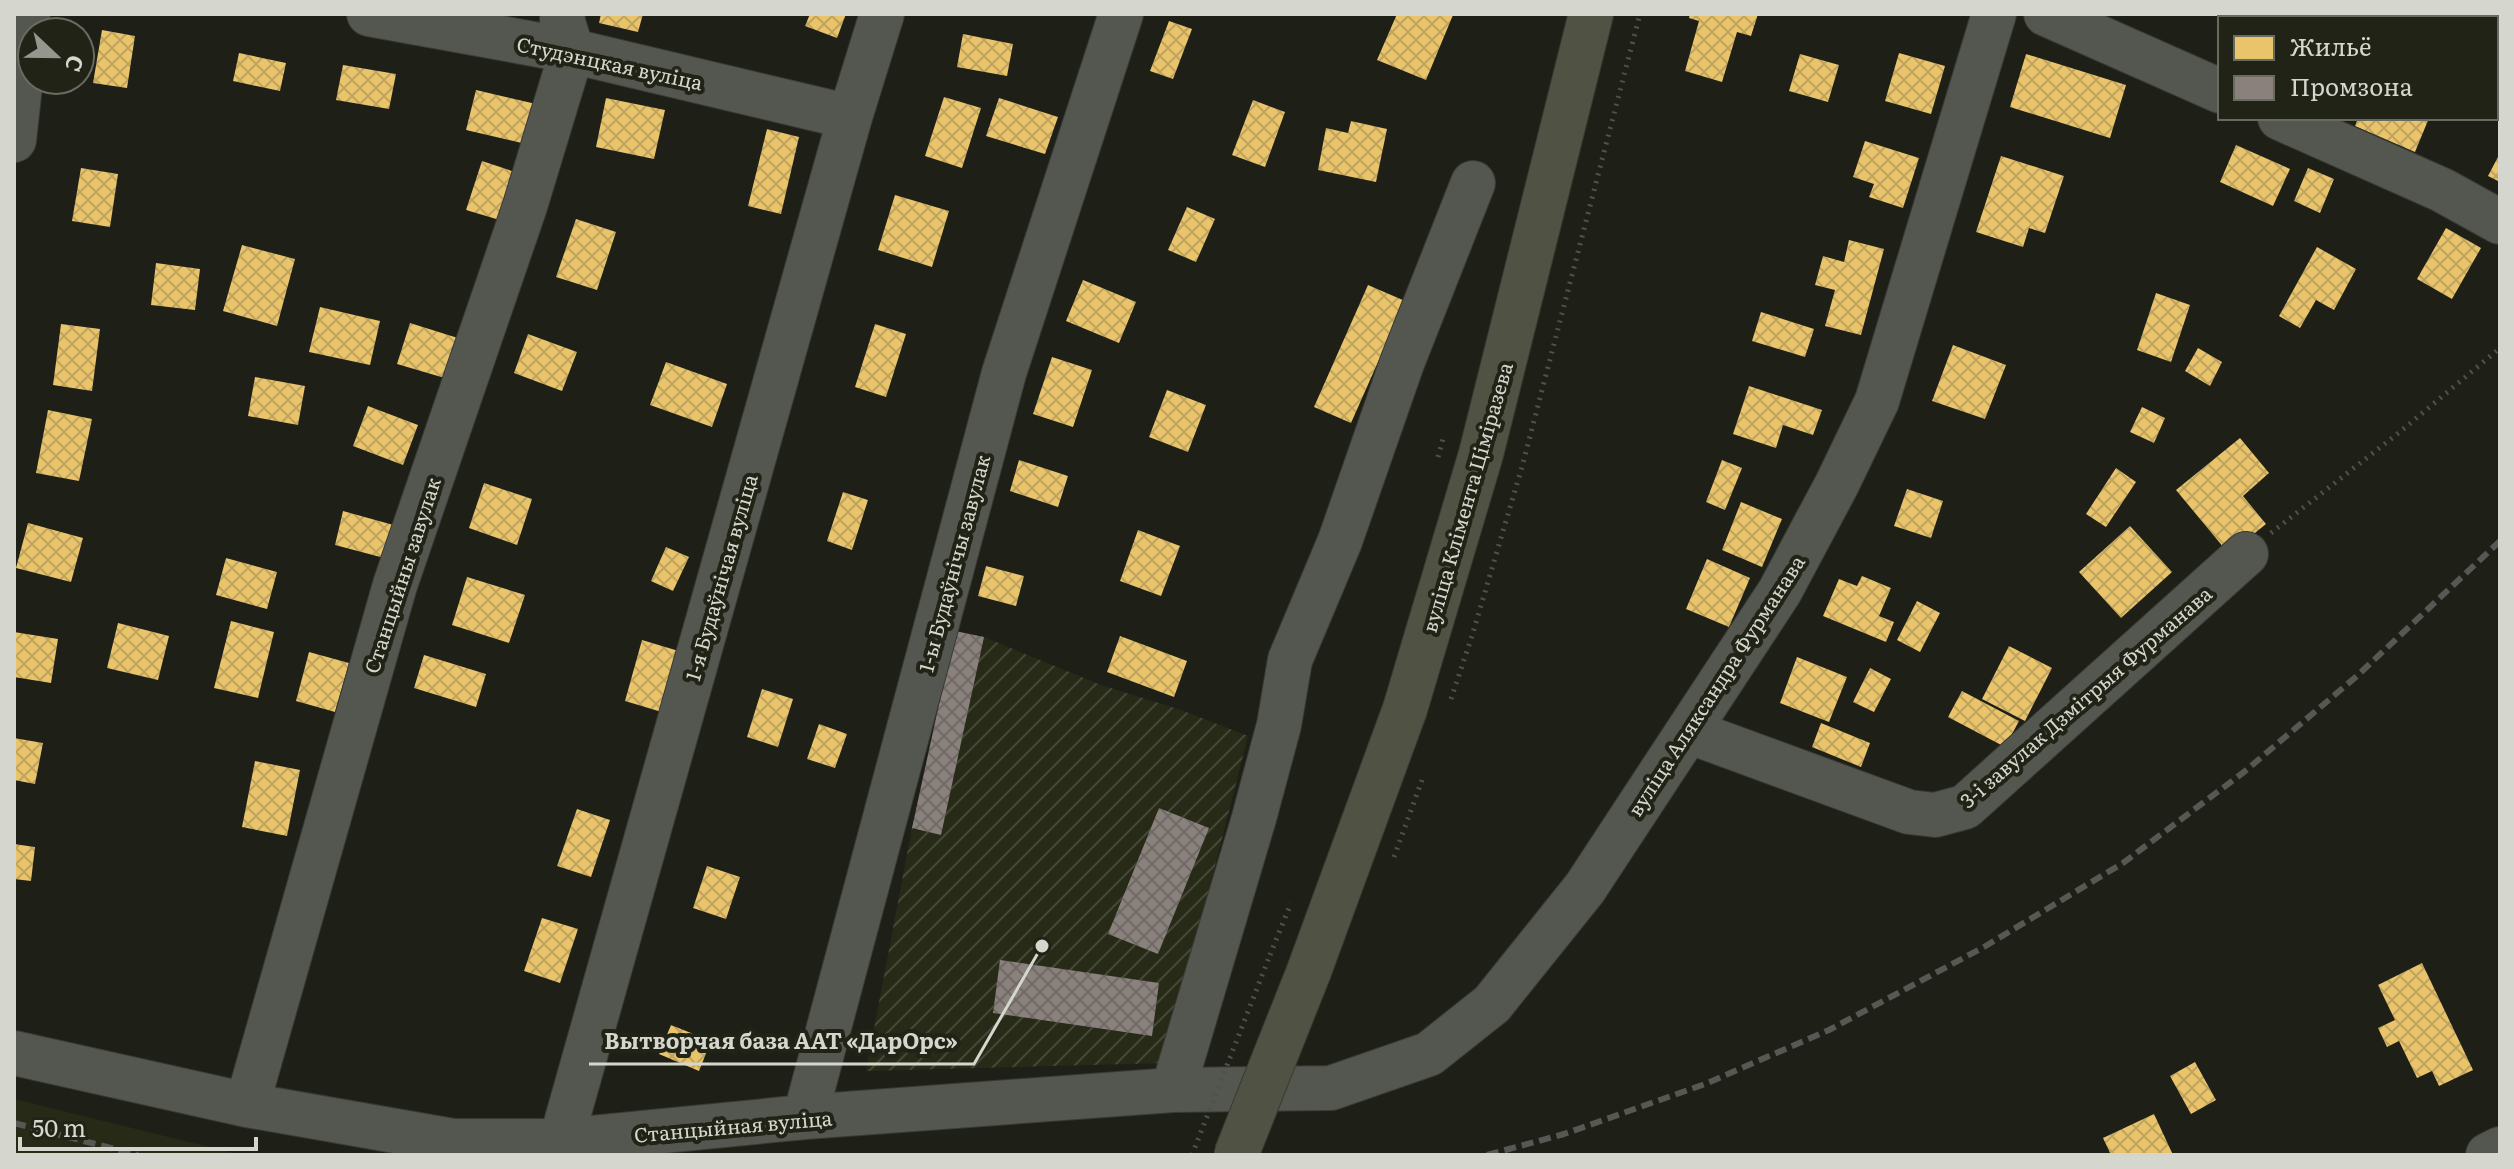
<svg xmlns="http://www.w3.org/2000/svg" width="2514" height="1169" viewBox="0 0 2514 1169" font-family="Literata,serif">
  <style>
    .built { fill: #262a16 }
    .industrial { fill: url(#industrial-furrows) }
    .homes { fill: url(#homes-cross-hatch) }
    .industry { fill: url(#industry-cross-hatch) }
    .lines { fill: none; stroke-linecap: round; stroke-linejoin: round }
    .minor-casing { stroke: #393a34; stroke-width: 46 }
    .major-casing { stroke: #393a34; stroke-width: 46 }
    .path { stroke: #50514d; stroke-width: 5; stroke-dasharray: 2 6; stroke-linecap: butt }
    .minor { stroke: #545650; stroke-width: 44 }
    .major { stroke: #505343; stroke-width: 44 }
    .rail { stroke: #575853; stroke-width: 6; stroke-dasharray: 12 6; stroke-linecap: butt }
    .major-bridge-casing { stroke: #393a34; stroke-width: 46; stroke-linecap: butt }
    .path-bridge { stroke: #50514d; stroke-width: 5; stroke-dasharray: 2 6; stroke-linecap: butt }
    .major-bridge { stroke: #505343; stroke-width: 44 }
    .labels { text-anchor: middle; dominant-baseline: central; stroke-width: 8; stroke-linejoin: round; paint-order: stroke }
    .street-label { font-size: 20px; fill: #d5d7ce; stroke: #202315 }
    .leader { fill: none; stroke: #d5d7ce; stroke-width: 3 }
    .callout-dot { fill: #d5d7ce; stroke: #202315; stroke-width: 3 }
    .callout-label { font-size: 22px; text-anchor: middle; font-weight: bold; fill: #d5d7ce; stroke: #202315; stroke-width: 8; stroke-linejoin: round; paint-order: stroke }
  </style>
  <defs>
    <pattern id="industrial-furrows" width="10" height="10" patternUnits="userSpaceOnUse" patternTransform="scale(2)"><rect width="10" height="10" fill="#262a16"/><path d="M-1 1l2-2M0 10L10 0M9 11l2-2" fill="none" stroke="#454837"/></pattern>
    <pattern id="homes-cross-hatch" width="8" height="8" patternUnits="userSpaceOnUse" patternTransform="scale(2)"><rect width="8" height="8" fill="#e9c46a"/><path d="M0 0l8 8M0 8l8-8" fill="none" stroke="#bfa35f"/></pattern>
    <pattern id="industry-cross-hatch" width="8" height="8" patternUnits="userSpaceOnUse" patternTransform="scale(2)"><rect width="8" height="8" fill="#8a817c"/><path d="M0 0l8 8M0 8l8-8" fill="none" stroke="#706a66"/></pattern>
  </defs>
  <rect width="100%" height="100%" fill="#1e2018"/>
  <path class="built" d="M14,1099L242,1155H14Z"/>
  <path class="industrial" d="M955,631L984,637L1101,685L1181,710L1248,736L1165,1063L866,1071L912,828Z"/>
  <path class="homes" d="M601,14H643L638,32L599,23Z
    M810,14H846L837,38L805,26Z
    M1397,14L1453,15L1426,80L1377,60Z
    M1690,14H1758L1751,36L1737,32L1722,82L1685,71L1699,21L1689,18Z
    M1169,21L1192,29L1173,79L1150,71Z
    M102,30L135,36L127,88L93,83Z
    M963,34L1013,44L1007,76L957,67Z
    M239,53L286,63L280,91L233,81Z
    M1899,53L1945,66L1931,114L1885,101Z
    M1800,54L1839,65L1828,102L1789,91Z
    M2026,54L2126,85L2110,138L2010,107Z
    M343,65L396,74L389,109L336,100Z
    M476,90L536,104L526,144L466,130Z
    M944,97L981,108L962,168L925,156Z
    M606,98L665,110L654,159L596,147Z
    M999,98L1058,117L1045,154L986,136Z
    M1253,100L1285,112L1265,167L1232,155Z
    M2358,118H2429L2415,152L2355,126Z
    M1351,121L1387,129L1376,182L1318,170L1326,128L1348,133Z
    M767,129L799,137L781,214L748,206Z
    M1865,141L1919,158L1903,208L1869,197L1874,184L1853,177Z
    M2236,145L2290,169L2273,206L2220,182Z
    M2500,153V182L2488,176Z
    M2001,156L2064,176L2045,233L2029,228L2023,247L1976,232Z
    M482,161L518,173L503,221L466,210Z
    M81,168L118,174L110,227L72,221Z
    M2308,168L2334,179L2320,213L2294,201Z
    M895,195L949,211L932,267L878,250Z
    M1187,207L1215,219L1196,262L1168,250Z
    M576,219L616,232L597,290L556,277Z
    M2446,228L2481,248L2452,299L2417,279Z
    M1849,240L1884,249L1861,335L1825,326L1835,290L1815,285L1823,256L1844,262Z
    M242,245L295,259L277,326L223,311Z
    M2317,247L2356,269L2334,310L2316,300L2300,328L2279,316Z
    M156,263L200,269L195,310L151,305Z
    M1083,280L1136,302L1119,343L1066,321Z
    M1368,285L1405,301L1351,423L1314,407Z
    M2156,293L2190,305L2171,362L2137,350Z
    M320,307L380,321L370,365L309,352Z
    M1761,312L1814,329L1805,357L1752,341Z
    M410,323L461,339L448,379L397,364Z
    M61,324L100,329L92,391L53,385Z
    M875,324L906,334L886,397L855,387Z
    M528,334L577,352L562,391L514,373Z
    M1953,345L2006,365L1985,419L1932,401Z
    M2198,348L2222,362L2210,386L2185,371Z
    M1052,357L1092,370L1073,427L1033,414Z
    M666,362L727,384L712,427L650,405Z
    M255,377L305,386L298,425L248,416Z
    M1749,386L1822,410L1813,435L1783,425L1776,448L1733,434Z
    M1167,390L1206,405L1188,452L1149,437Z
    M368,406L418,425L403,465L353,446Z
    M2142,407L2165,418L2154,443L2130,432Z
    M48,410L92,419L79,481L36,473Z
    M2240,438L2269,473L2243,496L2266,524L2229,554L2176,490Z
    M1019,460L1068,476L1058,507L1010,491Z
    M1722,460L1742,468L1725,510L1706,502Z
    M2116,468L2136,482L2106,527L2086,514Z
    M484,483L532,499L517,545L469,528Z
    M1907,489L1943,501L1931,538L1894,526Z
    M843,492L868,500L852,550L827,541Z
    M1741,502L1782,519L1762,567L1722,550Z
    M343,511L397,526L388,559L335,545Z
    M28,523L83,538L71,582L16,568Z
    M2130,526L2172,572L2121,618L2079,572Z
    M1138,530L1180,546L1161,596L1120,581Z
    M666,547L689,557L673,591L651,581Z
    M226,558L277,572L267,609L216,595Z
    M1707,559L1750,578L1729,627L1686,609Z
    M986,566L1024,576L1016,606L978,596Z
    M1862,576L1891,588L1879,616L1894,622L1886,642L1823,616L1839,579L1857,586Z
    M467,577L525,595L509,643L452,625Z
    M1917,601L1940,613L1920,652L1897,640Z
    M231,621L274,632L258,698L214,688Z
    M118,623L169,636L158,680L107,668Z
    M14,632L58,639L51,683L14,677Z
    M1120,636L1187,661L1174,697L1107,672Z
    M642,640L682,652L665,713L625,701Z
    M2009,646L2052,668L2025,721L1982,699Z
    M309,652L349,663L335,712L296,701Z
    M424,655L486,674L476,707L414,688Z
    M1797,657L1847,677L1829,722L1780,703Z
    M1870,668L1891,679L1874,712L1853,702Z
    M762,689L793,699L778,747L747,737Z
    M1962,691L2019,721L2005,747L1948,717Z
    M1821,723L1870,743L1861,767L1812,747Z
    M819,724L847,734L835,768L807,759Z
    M14,738L43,743L35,784L14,780Z
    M255,761L300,770L287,836L242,827Z
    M577,809L610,820L591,877L557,866Z
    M14,844L35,847L31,881L14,879Z
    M707,866L740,877L726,919L693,908Z
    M542,918L578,929L560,983L524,971Z
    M2422,963L2473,1070L2439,1086L2432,1071L2417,1078L2399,1041L2387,1047L2378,1028L2395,1020L2378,985Z
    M671,1025L711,1041L699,1071L659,1054Z
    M2195,1062L2216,1100L2191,1114L2170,1076Z
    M2154,1114L2173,1155H2111L2103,1138Z"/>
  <path class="industry" d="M955,631L984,637L941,835L912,828Z
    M1159,808L1209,828L1158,954L1108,934Z
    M1000,960L1159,983L1152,1036L993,1013Z"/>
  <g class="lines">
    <g class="minor-casing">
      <path id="minor" d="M369,14L572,51L850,117
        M2046,14L2220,91
        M2280,118L2442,190L2500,222
        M14,140L28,14
        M1688,731L1909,812L1935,815L1965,807L2246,554
        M14,1053L247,1105L453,1141H561L805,1117L1173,1090L1331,1088L1429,1054L1492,1004L1585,888L1780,591L1837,484L1877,401L1994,14
        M1173,1090L1254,818L1279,725L1290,660L1340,541L1402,363L1473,183
        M247,1105L395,585L525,206L572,51L562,19L563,14
        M805,1117L1004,373L1121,14
        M561,1141L850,117L882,14
        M2488,1155L2500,1149"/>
    </g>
    <g class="major-casing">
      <path id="major" d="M1309,971L1405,709L1481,454L1591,14"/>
    </g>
    <path class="path" d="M1438,457L1444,435
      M2271,533L2401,431L2500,348
      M1451,699L1472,636L1522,467L1640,14
      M1394,857L1422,780
      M1270,955L1291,903"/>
    <use href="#minor" class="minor"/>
    <use href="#major" class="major"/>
    <path class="rail" d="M14,1123L138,1155
      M1487,1155L1564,1134L1705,1084L1829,1030L1984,947L2123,863L2244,772L2357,676L2500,541"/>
    <g class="major-bridge-casing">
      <path id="major-bridge" d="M1236,1155L1309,971"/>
    </g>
    <path class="path-bridge" d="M1192,1155L1270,955"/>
    <use href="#major-bridge" class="major-bridge"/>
  </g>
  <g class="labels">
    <g class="street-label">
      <text transform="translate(610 62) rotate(12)">Студэнцкая вуліца</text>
      <text transform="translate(1466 497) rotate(-74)">вуліца Клімента Ціміразева</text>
      <text transform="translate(953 563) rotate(-75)">1-ы Будаўнічы завулак</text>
      <text transform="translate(401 575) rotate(-72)">Станцыйны завулак</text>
      <text transform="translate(720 577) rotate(-74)">1-я Будаўнічая вуліца</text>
      <text transform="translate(1715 685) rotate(-57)">вуліца Аляксандра Фурманава</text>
      <text transform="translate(2085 696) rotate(-41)">3-і завулак Дзмітрыя Фурманава</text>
      <text transform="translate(733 1125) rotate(-5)">Станцыйная вуліца</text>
    </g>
  </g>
  <path class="leader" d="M1042 946L974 1064H589"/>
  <circle class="callout-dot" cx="1042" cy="946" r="8"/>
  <g class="callout-label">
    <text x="781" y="1049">Вытворчая база ААТ «ДарОрс»</text>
  </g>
  <rect width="2514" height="1169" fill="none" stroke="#d5d7ce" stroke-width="32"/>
  <rect x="2218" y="16" width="280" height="104" fill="#202315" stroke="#686b5f" stroke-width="2"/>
  <rect x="2234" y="36" width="40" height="24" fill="#e9c46a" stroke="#686b5f" stroke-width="2"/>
  <text x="2290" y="56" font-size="24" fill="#d5d7ce">Жильё</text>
  <rect x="2234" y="76" width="40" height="24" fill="#8a817c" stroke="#686b5f" stroke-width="2"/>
  <text x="2290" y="96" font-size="24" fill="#d5d7ce">Промзона</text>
  <g transform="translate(56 56) rotate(112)"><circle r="38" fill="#202315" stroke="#686b5f" stroke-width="2"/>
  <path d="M0-6L14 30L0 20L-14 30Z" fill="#95978e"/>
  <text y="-12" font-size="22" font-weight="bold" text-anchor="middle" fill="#d5d7ce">С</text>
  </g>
  <path d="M20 1137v12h236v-12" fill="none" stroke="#d5d7ce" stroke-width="4"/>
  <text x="32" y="1137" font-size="24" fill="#d5d7ce" stroke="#202315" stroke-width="6" paint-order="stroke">50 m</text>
</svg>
